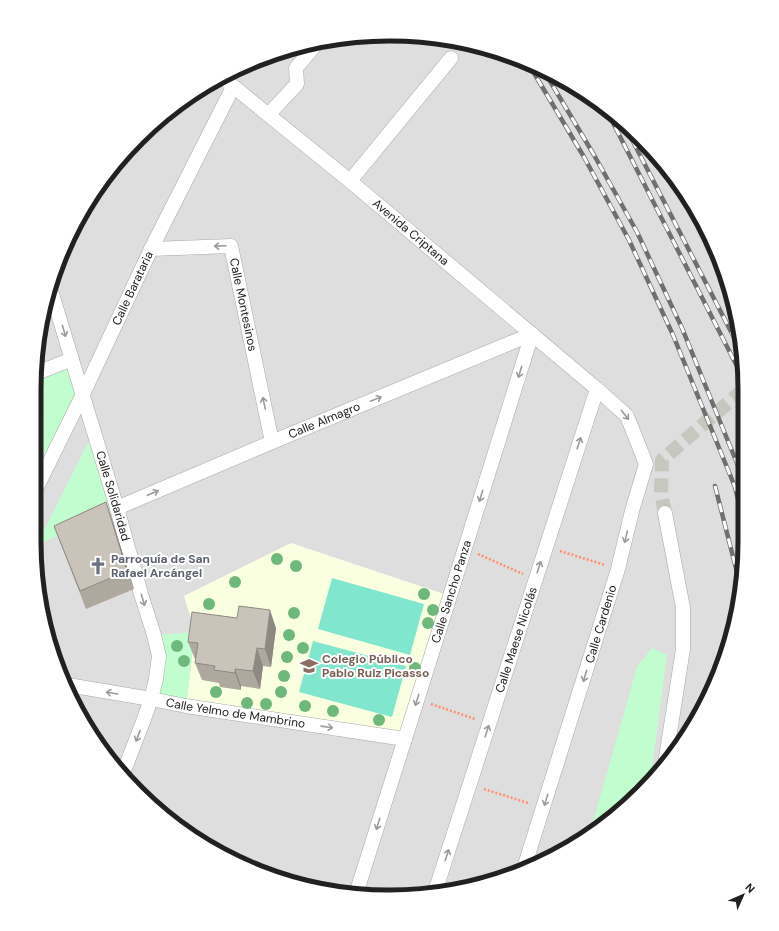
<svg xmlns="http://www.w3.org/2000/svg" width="779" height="931" viewBox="0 0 779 931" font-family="'DM Sans',sans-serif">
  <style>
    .residential { fill: #dfdede }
    .education { fill: #fbffe2 }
    .park { fill: #c2fdcf }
    .pitch { fill: #80e6cd }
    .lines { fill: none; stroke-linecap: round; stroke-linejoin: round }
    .minor-tunnel { stroke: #c8c7bf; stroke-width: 14; stroke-dasharray: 14 7; stroke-linecap: butt }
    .minor-casing { stroke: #a8a8a8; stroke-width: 15 }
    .path { stroke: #ff8f6a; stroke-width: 2.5; stroke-dasharray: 2 2; stroke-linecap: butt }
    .minor { stroke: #fff; stroke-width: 14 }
    .rail-casing { stroke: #6f6f6f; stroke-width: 4.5 }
    .rail { stroke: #fff; stroke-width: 3; stroke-dasharray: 9; stroke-linecap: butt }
    .tree { fill: #6fb87b }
    .wall { fill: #aea89f }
    .shaded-wall { fill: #8d8882 }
    .building { fill: #cac3b9; stroke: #8d8882 }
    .oneway { stroke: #9b9b9b }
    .labels { text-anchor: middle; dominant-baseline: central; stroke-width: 4; stroke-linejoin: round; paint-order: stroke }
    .street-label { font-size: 12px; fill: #212121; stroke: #fff }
    .worship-label { font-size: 12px; font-weight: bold; fill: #5b616d; stroke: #fff; text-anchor: start }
    .education-label { font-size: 12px; font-weight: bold; fill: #785e54; stroke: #fff; text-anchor: start }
    .rim { fill: none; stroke: #212121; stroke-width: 5 }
  </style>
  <rect width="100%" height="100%" fill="#f2f0e7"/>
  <path class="residential" d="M389,34L459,41L525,61L587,94L641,138L685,192L718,253L738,320L745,389L744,565L726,656L697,719L657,776L587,837L526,870L459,890L366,896L275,878L192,837L122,776L82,719L46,633L34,541L37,343L71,232L138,138L192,94L253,61L320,41Z"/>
  <path class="education" d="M291,543L450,596L405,739L186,706L195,632L184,596Z"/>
  <path class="park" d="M72,359L83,394L35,491L37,373Z
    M94,431L117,508L36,546Z
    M195,632L186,706L151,699L154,635Z
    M652,648L667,655L650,782L589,836L637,667Z"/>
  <path class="pitch" d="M332,578L424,604L410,655L318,629Z
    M313,641L406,666L392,717L299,692Z"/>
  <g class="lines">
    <path class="minor-tunnel" d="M665,513L661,493L662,460L745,388"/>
    <g class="minor-casing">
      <g id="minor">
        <path id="s1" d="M223,78L350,181L597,389L627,416L646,464L632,511L618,569L523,871"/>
        <path d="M269,114L297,84L296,68L318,42"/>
        <path d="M350,181L451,58"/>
        <path id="s2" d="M151,249L231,246L272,442"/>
        <path id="s3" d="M52,294L117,508L141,594L154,635L159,656L156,679L151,699L144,719L122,776"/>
        <path d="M37,373L72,359"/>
        <path id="s4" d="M35,491L83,394L151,249L233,87"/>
        <path id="s5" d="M117,508L272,442L532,334"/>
        <path d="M665,513L683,608V649L665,764"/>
        <path id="s6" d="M68,685L151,699L186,706L405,739"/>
        <path id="s7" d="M435,892L597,389"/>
        <path id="s8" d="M356,894L450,596L532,334"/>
      </g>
    </g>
    <path class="path" d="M560,551L605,565
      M478,554L523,574
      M431,704L475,719
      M484,789L528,803"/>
    <use href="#minor" class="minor"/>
    <g class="rail-casing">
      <path id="rail" d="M528,63L584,157L629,240L673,335L735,487L744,525
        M544,71L594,155L637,232L682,328L745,483
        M607,111L744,380
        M624,124L741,351
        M715,486L740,584"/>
    </g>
    <use href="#rail" class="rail"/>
  </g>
  <g class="tree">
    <circle cx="277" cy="559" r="6"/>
    <circle cx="296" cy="566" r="6"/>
    <circle cx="235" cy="582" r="6"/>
    <circle cx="424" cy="594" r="6"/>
    <circle cx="209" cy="604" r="6"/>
    <circle cx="433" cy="610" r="6"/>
    <circle cx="294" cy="613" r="6"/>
    <circle cx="428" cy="623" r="6"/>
    <circle cx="289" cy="635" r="6"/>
    <circle cx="177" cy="646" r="6"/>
    <circle cx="303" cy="648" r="6"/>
    <circle cx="287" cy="657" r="6"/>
    <circle cx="184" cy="661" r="6"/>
    <circle cx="415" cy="668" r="6"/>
    <circle cx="284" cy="676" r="6"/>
    <circle cx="216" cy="692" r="6"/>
    <circle cx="281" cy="692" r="6"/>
    <circle cx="247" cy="703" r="6"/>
    <circle cx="266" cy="704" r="6"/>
    <circle cx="305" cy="706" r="6"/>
    <circle cx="333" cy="711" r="6"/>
    <circle cx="379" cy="720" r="6"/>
  </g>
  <path class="wall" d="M106,502L112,520L134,589L86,609L54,526Z
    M276,628L271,667L263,666L260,689L241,686V690L220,687L219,683L202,680L195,663L196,659H195L188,642Z"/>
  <path class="shaded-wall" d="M106,502L112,520L134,589L127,571Z
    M270,610L276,628L271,667L265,649Z
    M257,648L263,666L260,689L253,671Z
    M235,669L241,686V690L235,673Z"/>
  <path class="building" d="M106,502L127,571L80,591L54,526Z
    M239,606L270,610L265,649L257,648L253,671L235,669V673L214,670L215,666L195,663L198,643L188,642L192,612L237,618Z"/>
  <defs><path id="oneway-shaft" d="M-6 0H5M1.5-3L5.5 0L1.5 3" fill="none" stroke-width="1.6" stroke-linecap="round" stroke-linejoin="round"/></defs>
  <g class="oneway">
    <use href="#oneway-shaft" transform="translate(220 246) rotate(178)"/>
    <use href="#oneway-shaft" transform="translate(64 331) rotate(74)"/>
    <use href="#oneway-shaft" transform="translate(520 372) rotate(107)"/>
    <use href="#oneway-shaft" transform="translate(376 399) rotate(-22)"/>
    <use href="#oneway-shaft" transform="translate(264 403) rotate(-102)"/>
    <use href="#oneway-shaft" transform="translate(625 415) rotate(52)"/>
    <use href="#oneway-shaft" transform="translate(579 443) rotate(-72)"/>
    <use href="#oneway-shaft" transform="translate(153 493) rotate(-23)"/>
    <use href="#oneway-shaft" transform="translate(481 496) rotate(107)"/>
    <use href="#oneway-shaft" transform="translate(626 537) rotate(103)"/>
    <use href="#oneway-shaft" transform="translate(539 567) rotate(-72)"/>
    <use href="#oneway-shaft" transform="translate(143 600) rotate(73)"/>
    <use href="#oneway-shaft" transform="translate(585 676) rotate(107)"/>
    <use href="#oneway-shaft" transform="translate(112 693) rotate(-171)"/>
    <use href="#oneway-shaft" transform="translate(417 700) rotate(108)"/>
    <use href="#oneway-shaft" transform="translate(327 727) rotate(8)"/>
    <use href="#oneway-shaft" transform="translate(487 731) rotate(-72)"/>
    <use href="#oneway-shaft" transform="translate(138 736) rotate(111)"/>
    <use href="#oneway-shaft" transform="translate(546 800) rotate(107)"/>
    <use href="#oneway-shaft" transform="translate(378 824) rotate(107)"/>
    <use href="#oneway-shaft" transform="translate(447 855) rotate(-72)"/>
  </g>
  <defs>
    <g id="church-bare" transform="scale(1.38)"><path d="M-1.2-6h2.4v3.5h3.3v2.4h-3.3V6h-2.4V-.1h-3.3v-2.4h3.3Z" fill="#6b7280" stroke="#fff" stroke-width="2.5" paint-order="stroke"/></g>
    <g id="school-bare" transform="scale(1.38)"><path d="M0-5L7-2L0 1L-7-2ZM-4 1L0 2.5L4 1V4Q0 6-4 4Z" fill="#8d6e63" stroke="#fff" stroke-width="2.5" paint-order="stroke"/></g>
  </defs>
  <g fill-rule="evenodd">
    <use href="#church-bare" x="98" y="566"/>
    <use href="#school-bare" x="309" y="666"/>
  </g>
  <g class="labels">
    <g class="street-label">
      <text stroke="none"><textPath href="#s1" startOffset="243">Avenida Criptana</textPath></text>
      <text stroke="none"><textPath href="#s4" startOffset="225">Calle Barataria</textPath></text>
      <text stroke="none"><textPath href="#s2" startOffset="140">Calle Montesinos</textPath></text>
      <text stroke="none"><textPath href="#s5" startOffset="225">Calle Almagro</textPath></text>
      <text stroke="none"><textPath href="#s3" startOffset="211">Calle Solidaridad</textPath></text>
      <text stroke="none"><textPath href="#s8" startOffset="317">Calle Sancho Panza</textPath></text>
      <text transform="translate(601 624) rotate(-73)">Calle Cardenio</text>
      <text stroke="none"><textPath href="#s7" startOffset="265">Calle Maese Nicolás</textPath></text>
      <text stroke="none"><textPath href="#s6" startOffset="170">Calle Yelmo de Mambrino</textPath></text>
    </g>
    <g class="worship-label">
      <text x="111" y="559">Parroquía de San<tspan x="111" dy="14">Rafael Arcángel</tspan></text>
    </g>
    <g class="education-label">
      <text x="322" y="659">Colegio Público<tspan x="322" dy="14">Pablo Ruiz Picasso</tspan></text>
    </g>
  </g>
  <path d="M0 0H779V931H0ZM389 41H390A348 348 0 0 1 738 389V542A348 348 0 0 1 390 890H389A348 348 0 0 1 41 542V389A348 348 0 0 1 389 41Z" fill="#fff" fill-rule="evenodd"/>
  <path class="rim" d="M389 41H390A348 348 0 0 1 738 389V542A348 348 0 0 1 390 890H389A348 348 0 0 1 41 542V389A348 348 0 0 1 389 41Z"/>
  <g transform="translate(743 895) rotate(45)" stroke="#ffffff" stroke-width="3" paint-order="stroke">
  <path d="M0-3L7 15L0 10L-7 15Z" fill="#212121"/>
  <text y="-6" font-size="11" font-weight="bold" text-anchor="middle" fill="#212121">N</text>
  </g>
</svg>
